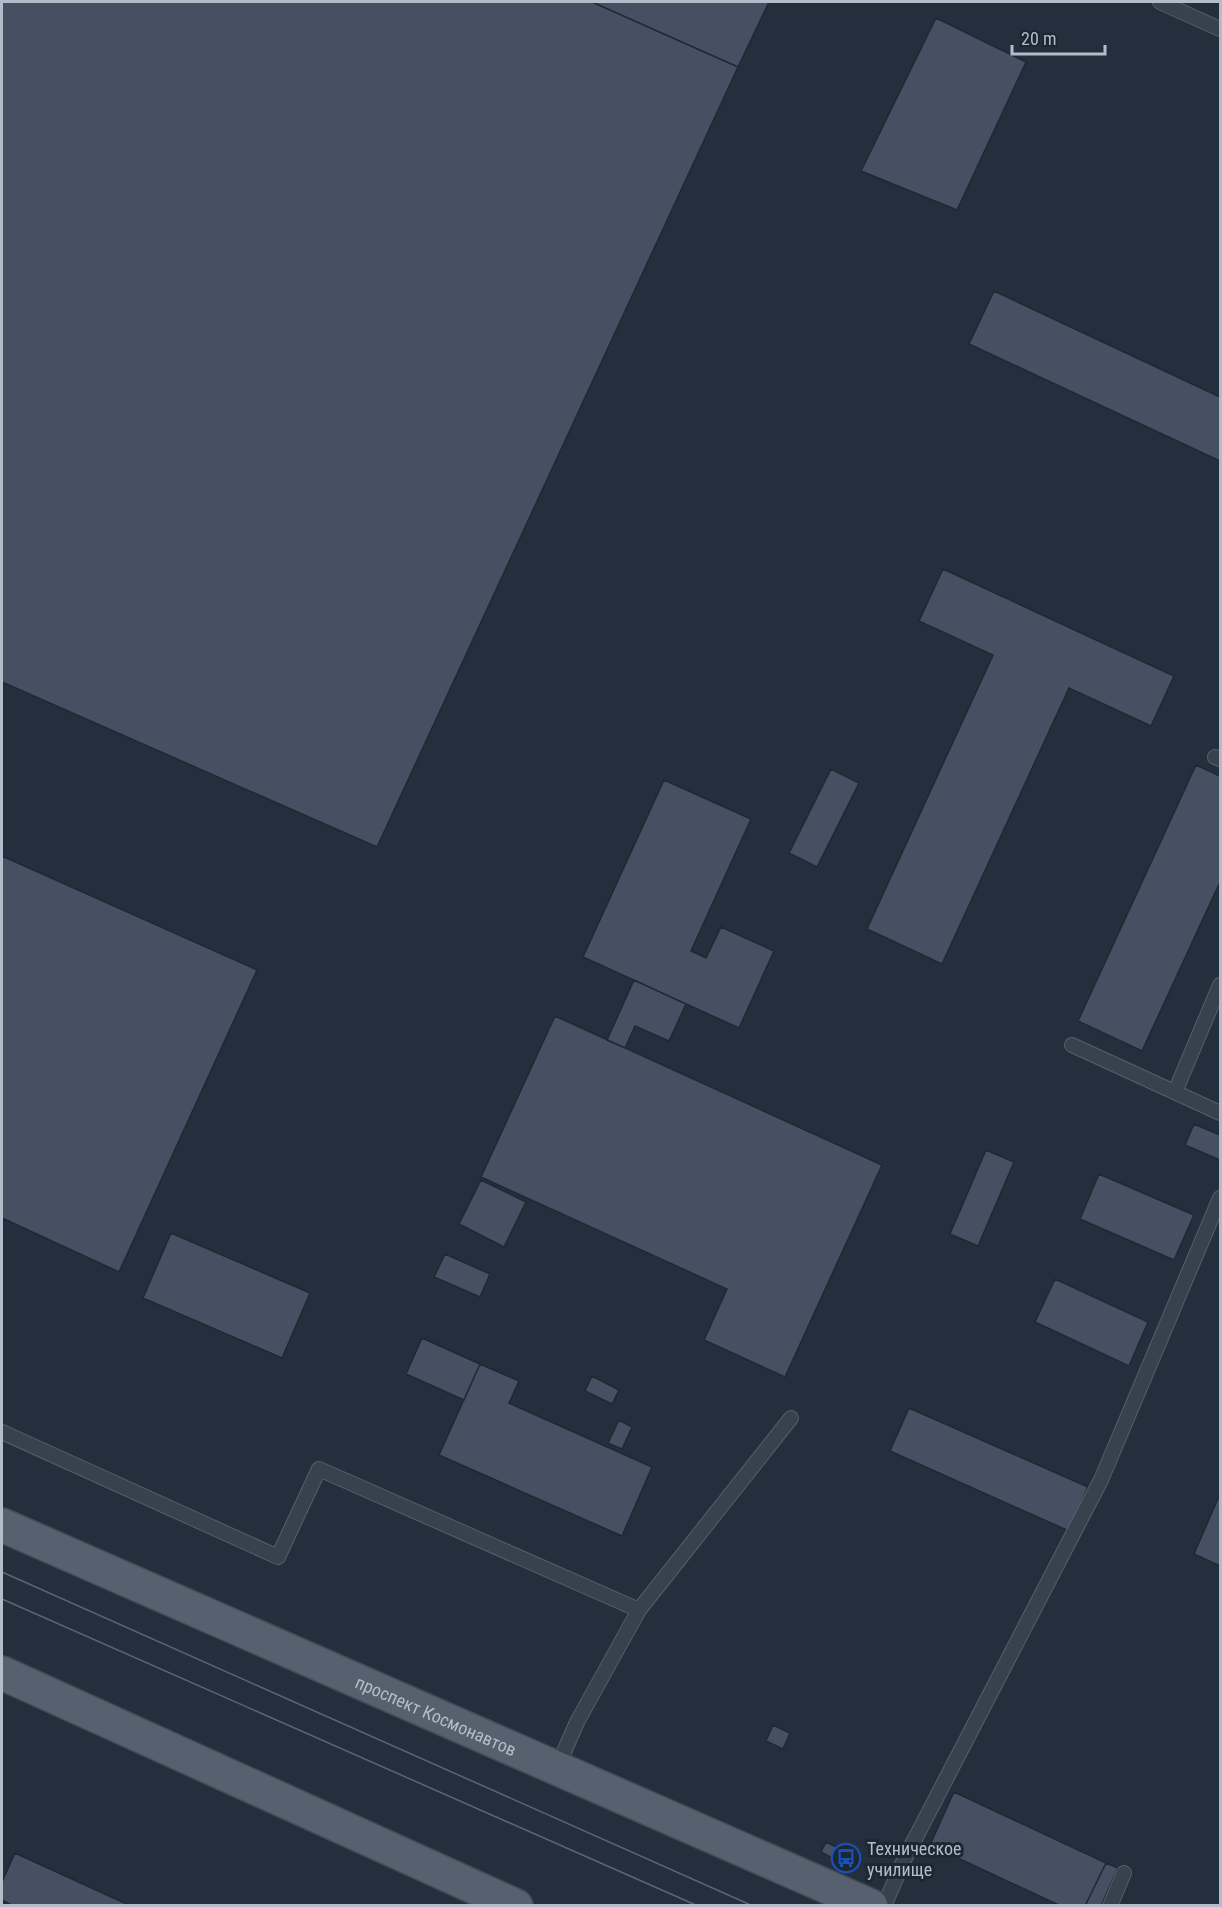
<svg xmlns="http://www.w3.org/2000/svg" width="1222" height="1907" viewBox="0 0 1222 1907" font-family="'Roboto Condensed',sans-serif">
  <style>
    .building { fill: #455162; stroke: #1f2835; stroke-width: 1.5 }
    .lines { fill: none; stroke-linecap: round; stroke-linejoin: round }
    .service-casing { stroke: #565f6c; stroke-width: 16 }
    .primary-casing { stroke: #414a57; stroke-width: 36 }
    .service { stroke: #38414e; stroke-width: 14 }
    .primary { stroke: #56606e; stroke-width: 33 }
    .tram { stroke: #5a6575; stroke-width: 1.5 }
    .labels { text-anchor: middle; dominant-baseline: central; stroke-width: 6; stroke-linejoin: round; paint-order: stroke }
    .street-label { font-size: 18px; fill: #b4bcc9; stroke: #1d2633 }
    .poi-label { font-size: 18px; fill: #b4bcc9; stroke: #1d2633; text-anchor: start }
  </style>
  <rect width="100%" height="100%" fill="#242f3e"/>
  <path class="building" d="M2,2H592L738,67L377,847L2,682Z
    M592,2H769L738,67Z
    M936,18L1026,62L957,210L861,171Z
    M994,291L1220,397V461L969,344Z
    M943,569L1174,676L1151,726L1069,688L942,964L867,929L993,655L919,621Z
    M1196,765L1220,776V882L1142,1051L1078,1021Z
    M831,769L859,783L817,867L789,853Z
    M664,780L751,819L691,951L706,958L721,927L774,951L739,1028L583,957Z
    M2,856L257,970L119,1272L2,1218Z
    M634,980L686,1004L669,1041L635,1026L625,1048L607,1040Z
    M555,1016L882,1165L785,1377L704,1340L727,1289L481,1177Z
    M1194,1124L1220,1135V1160L1185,1145Z
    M986,1150L1014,1162L978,1246L950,1234Z
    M1099,1174L1194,1215L1174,1260L1080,1219Z
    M481,1180L526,1202L504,1247L459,1224Z
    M171,1233L310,1293L282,1358L143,1298Z
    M445,1254L490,1274L480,1297L434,1277Z
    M1055,1279L1148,1322L1129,1366L1035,1322Z
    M422,1338L480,1364L464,1400L406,1374Z
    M480,1364L519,1381L509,1403L652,1467L622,1536L439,1455Z
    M592,1376L619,1390L612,1404L585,1391Z
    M909,1408L1088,1487L1069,1531L890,1451Z
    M619,1420L632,1427L622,1449L608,1443Z
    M1220,1494V1566L1194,1554Z
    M773,1725L790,1733L783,1749L766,1741Z
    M954,1792L1106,1863L1085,1906H1061L930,1845Z
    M826,1842L859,1858L853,1869L821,1852Z
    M15,1853L131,1906H13L2,1900V1882Z
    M1106,1863L1118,1868L1101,1906H1085Z"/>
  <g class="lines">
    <g class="service-casing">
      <path id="service" d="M1160,2L1220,29
        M1215,757L1220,759
        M1072,1045L1220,1113
        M1175,1092L1220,985
        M2,1432L278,1557L319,1469L639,1610
        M557,1768L577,1722L639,1610L791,1418
        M884,1906L904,1860L1101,1480L1220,1198
        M1110,1906L1124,1873"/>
    </g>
    <g class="primary-casing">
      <g id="primary">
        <path id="s1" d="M2,1525L871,1906"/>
        <path d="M2,1673L516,1906"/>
      </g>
    </g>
    <use href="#service" class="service"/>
    <use href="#primary" class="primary"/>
    <path class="tram" d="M2,1572L753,1906
      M2,1599L698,1906"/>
  </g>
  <defs>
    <g id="bus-ring" transform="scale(1.5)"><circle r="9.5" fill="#1d2633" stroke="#1a4fb4" stroke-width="1.5"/><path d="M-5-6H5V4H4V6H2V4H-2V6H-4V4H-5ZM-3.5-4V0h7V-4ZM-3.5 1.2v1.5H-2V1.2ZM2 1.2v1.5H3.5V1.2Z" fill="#1a4fb4"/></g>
  </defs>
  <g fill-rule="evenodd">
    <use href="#bus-ring" x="846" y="1858"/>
  </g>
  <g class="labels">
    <g class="street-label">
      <text stroke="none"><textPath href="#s1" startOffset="474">проспект Космонавтов</textPath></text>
    </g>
    <g class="poi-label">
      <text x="867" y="1848">Техническое<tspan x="867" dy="21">училище</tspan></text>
    </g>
  </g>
  <rect width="1222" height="1907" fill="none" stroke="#b4bcc9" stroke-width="6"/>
  <path d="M1012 45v9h93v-9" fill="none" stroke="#b4bcc9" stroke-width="3"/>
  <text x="1021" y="45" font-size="18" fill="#b4bcc9" stroke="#1d2633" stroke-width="4.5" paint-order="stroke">20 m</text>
</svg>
